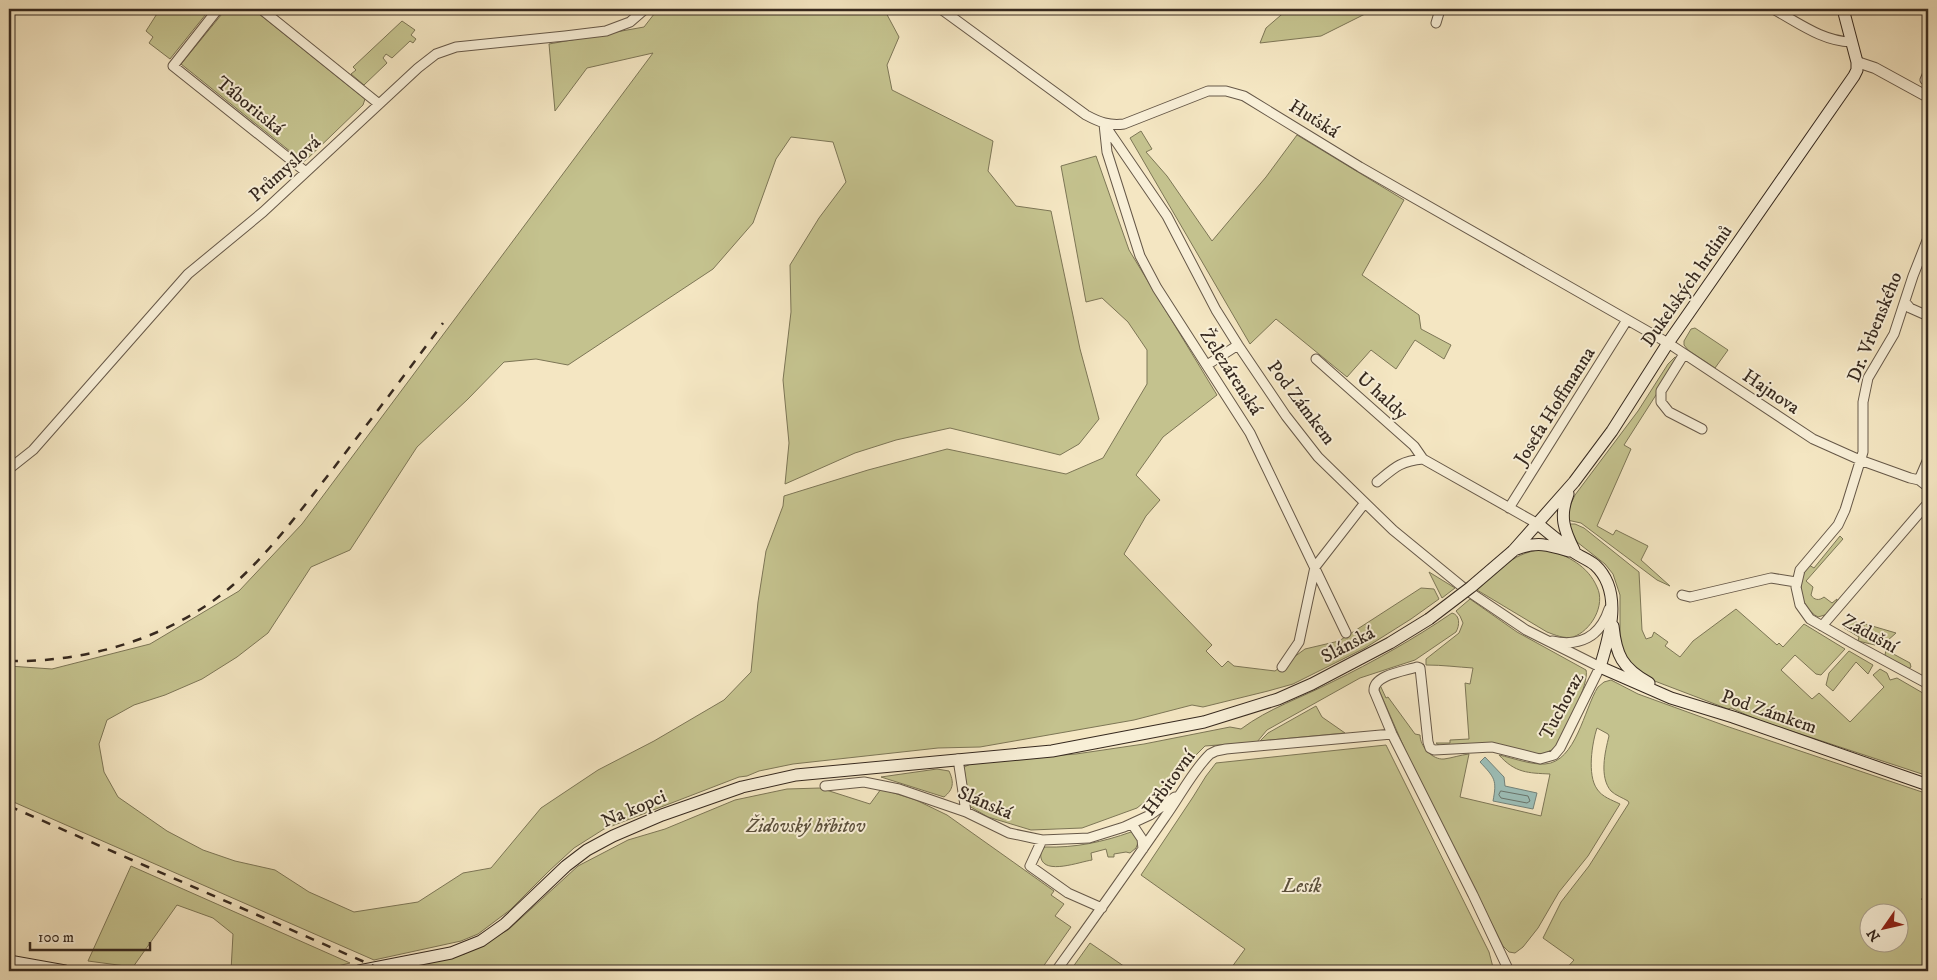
<svg xmlns="http://www.w3.org/2000/svg" width="1937" height="980" viewBox="0 0 1937 980" font-family="'IM FELL DW Pica',serif">
  <style>
    .green { fill: #c4c28e; stroke: #7d7656; fill-rule: evenodd }
    .water { fill: #9cbeb7; stroke: #73827a }
    .lines { fill: none; stroke-linecap: round; stroke-linejoin: round }
    .shore { stroke: #69746b; stroke-width: 1 }
    .minor-casing { stroke: #665848; stroke-width: 11 }
    .tertiary-casing { stroke: #665848; stroke-width: 12 }
    .secondary-casing { stroke: #36291f; stroke-width: 13 }
    .minor { stroke: #f8efd7; stroke-width: 9 }
    .tertiary { stroke: #f8efd7; stroke-width: 10 }
    .secondary { stroke: #f8efd7; stroke-width: 11 }
    .rail { stroke: #36291f; stroke-width: 2.5; stroke-dasharray: 9 9; stroke-linecap: butt }
    .secondary-bridge-casing { stroke: #36291f; stroke-width: 13; stroke-linecap: butt }
    .secondary-bridge { stroke: #f8efd7; stroke-width: 11 }
    .labels { text-anchor: middle; dominant-baseline: central; stroke-width: 4; stroke-linejoin: round; paint-order: stroke }
    .street-label { font-size: 19px; fill: #36291f; stroke: #f8efd7 }
    .park-label { font-size: 19px; font-style: italic; fill: #5a4f3b; stroke: #f8efd7 }
  </style>
  <rect width="100%" height="100%" fill="#f4e6c2"/>
  <filter id="stains"><feTurbulence type="fractalNoise" baseFrequency=".004" numOctaves="4"/><feColorMatrix values="0 0 0 0 .2 0 0 0 0 .09 0 0 0 0 .02 0 0 0 .5 -.17"/></filter>
  <radialGradient id="worn" r=".72"><stop offset=".6" stop-color="#630" stop-opacity="0"/><stop offset="1" stop-color="#630" stop-opacity=".3"/></radialGradient>
  <path class="green" d="M160,9H210L170,59L149,43L153,37L146,31Z
    M226,9H253L365,99L363,105L305,161L301,160L181,64Z
    M658,9H884L899,37L887,65L892,90L993,141L988,171L1016,206L1051,211L1080,349L1099,419L1079,444L1060,455L950,428L896,440L855,453L785,484L789,443L783,380L791,312L790,265L819,218L846,182L833,142L791,137L776,159L753,223L713,269L568,365L536,359L504,362L468,399L417,447L350,550L311,567L268,633L237,657L202,679L165,695L134,705L107,720L99,744L104,772L118,797L167,831L203,850L235,861L275,870L309,892L354,912L418,902L463,873L491,868L541,808L598,770L654,741L724,700L751,672L758,602L766,551L783,506L784,496L868,470L947,449L1066,474L1103,458L1147,384V350L1128,322L1102,298L1086,302L1061,166L1096,156L1129,250L1217,395L1163,437L1136,475L1160,500L1146,516L1124,554L1212,645L1206,651L1222,667L1228,661L1234,666L1275,671L1305,649L1339,641L1421,588L1434,589L1439,599L1411,619L1365,648L1293,684L1268,691L1203,707L1192,705L1134,720L980,747L938,748L793,764L759,771L747,776L739,777L604,829L574,848L549,871L510,910L478,934L461,941L374,960L9,800V666L52,669L150,644L239,591L302,524L653,53L587,68L555,111L549,44L644,27Z
    M1288,9H1361L1365,14L1321,36L1260,43L1266,28Z
    M402,21L415,30L411,35L416,39L413,43L410,41L392,58L386,54L383,58L387,63L364,85L351,74L356,70L353,67Z
    M1141,131L1152,149L1146,152L1167,176L1212,241L1266,177L1297,135L1404,200L1362,275L1419,315L1421,329L1451,345L1444,359L1415,340L1396,369L1371,350L1347,377L1276,319L1250,344L1130,138Z
    M1695,328L1728,350L1715,368L1688,350L1684,345V341L1691,329Z
    M1675,357L1679,359L1624,445L1631,449L1597,526L1613,535L1616,530L1648,546L1641,560L1670,586L1657,580L1581,523L1567,520L1570,506L1575,495L1638,411L1668,364Z
    M1568,524H1575L1584,528L1639,572L1642,630L1646,639L1652,637L1654,632L1668,642L1665,646L1680,657L1693,641L1736,609L1777,645L1779,643L1783,647L1804,624L1845,649L1821,675L1816,674L1795,655L1781,670L1812,699L1819,693L1850,722L1884,687L1873,675L1880,669L1887,673L1890,680L1897,678L1928,696V776L1758,720L1731,708L1728,709L1652,680L1632,668L1625,659L1620,639V595L1613,574L1605,564L1577,542Z
    M1840,536L1843,539L1806,581L1813,587L1811,595C1814,600 1819,601 1824,597L1832,603L1837,599V604L1828,614L1818,617C1799,607 1796,580 1809,565L1814,568Z
    M1547,549C1568,556 1588,566 1597,587C1606,605 1591,631 1573,637C1564,639 1555,635 1547,632L1477,590C1500,569 1514,551 1547,549Z
    M1429,572L1455,588L1442,598Z
    M1470,599L1517,632L1586,670C1590,681 1565,736 1556,746C1551,752 1543,754 1535,755L1440,746L1436,743H1450V740L1469,739L1465,683L1470,684L1473,668C1457,667 1443,665 1426,665V659L1459,633L1463,623L1460,616L1456,611Z
    M1452,613C1460,615 1460,625 1456,632L1415,660L1360,678L1267,730L1257,742L1205,746L1169,782L1137,808L1082,828L1031,830L988,817L969,806L964,767L975,762L1076,754L1144,744L1230,727L1241,729C1269,708 1301,698 1332,682C1373,662 1414,639 1452,613Z
    M1852,618L1863,628L1875,645L1858,641L1859,637L1844,628Z
    M1862,623L1896,633L1887,641L1878,645Z
    M1886,650L1910,663L1911,667L1908,669L1888,658L1885,655Z
    M1849,651L1873,665L1868,674L1856,662L1833,691L1826,685L1829,673Z
    M1611,680L1638,694L1726,726L1928,794V896L1921,899L1928,905V971H1564L1574,960L1543,938L1561,902L1589,866L1629,803L1628,801C1623,798 1615,795 1611,791C1599,777 1605,752 1609,736L1608,734L1597,728C1592,743 1587,775 1597,789C1602,797 1612,800 1620,804L1588,856L1559,892L1538,928L1523,947L1515,953L1509,952L1503,946L1410,761L1379,690L1380,685L1386,698L1388,697L1415,734L1420,735C1420,746 1432,760 1444,759C1452,758 1460,755 1469,754L1460,797L1541,816L1550,774C1528,773 1515,773 1499,755C1513,758 1531,765 1545,764C1576,762 1584,709 1598,687L1604,682ZM1870,912H1900V942H1870Z
    M1316,706L1322,717L1345,733L1260,741L1268,733Z
    M1386,745L1489,952L1494,971H1229L1245,949L1141,875L1193,797L1206,776L1216,763Z
    M937,769L949,771C954,782 954,789 944,797L881,777Z
    M820,788L870,804L881,789L916,800L947,815L1054,891L1051,895L1064,904L1055,916L1071,927L1040,971H404L399,970L464,954L508,930L578,866L628,840L665,829L735,800L787,789Z
    M1131,832H1134L1139,840L1136,848L1130,853L1126,852L1114,854V857H1108L1106,849L1091,853L1092,860C1079,862 1045,875 1041,858C1040,853 1042,850 1045,847C1075,848 1103,842 1131,832Z
    M131,866L350,963L317,971H231L233,934L213,918L177,905L133,967L88,961Z
    M1090,943L1131,971H1070Z"/>
  <path class="water" d="M1485,757L1504,777L1505,786L1537,793L1533,809L1493,801C1497,780 1495,778 1480,762Z"/>
  <g class="lines">
    <path class="shore" d="M1501,791L1528,796L1530,801L1527,803L1501,798L1499,795Z"/>
    <g class="minor-casing">
      <path id="minor" d="M218,9L173,66L306,172
        M261,9L379,104
        M941,9L1086,115C1099,122 1109,126 1124,124L1208,91H1226L1244,96L1360,167L1668,343L1813,439L1860,460L1910,478L1919,480L1928,487
        M1773,9C1799,23 1822,41 1851,42
        M1436,23L1439,13L1437,9
        M1925,80L1928,73
        M1104,124L1167,216L1216,310L1238,345L1286,416L1318,457L1393,530L1465,589L1526,630L1600,667L1560,748L1554,755L1540,759L1492,747L1434,750L1430,748L1428,742L1420,668L1417,667C1405,671 1373,675 1374,691L1392,734L1473,895L1509,971
        M1104,124L1107,152L1140,256L1157,288L1250,433L1346,633
        M1928,238L1913,276L1894,334L1868,378L1863,402V452L1845,510L1838,525L1800,570L1796,587L1800,605L1810,619L1852,643L1928,684
        M1905,302L1910,308L1928,316
        M1684,354L1661,391V402L1669,412L1702,429
        M1316,359L1414,446L1423,459
        M1207,365L1238,345
        M1928,375V374
        M9,469L33,450L188,274L263,212L418,68L436,54L456,47L565,36L606,31L630,22L645,9
        M1919,480L1928,459
        M1377,482C1394,468 1400,461 1423,459L1538,524
        M1509,508L1627,320
        M1682,595L1690,597L1771,578L1796,582
        M1822,626L1928,503
        M1552,641C1580,647 1600,637 1609,609
        M1282,667L1299,642L1315,567L1364,504
        M958,759L966,812
        M825,786L864,782L899,789L966,812L1009,833L1042,840L1089,838L1124,827L1150,815L1175,797
        M1132,824L1142,839L1143,849
        M1042,840L1030,866L1068,893L1102,908
        M1056,971C1093,920 1129,869 1165,817C1179,798 1193,770 1210,754L1216,751L1226,749L1392,734"/>
    </g>
    <g class="tertiary-casing">
      <path id="tertiary" d="M1857,62L1875,68L1928,97"/>
    </g>
    <g class="secondary-casing">
      <path id="secondary" d="M1568,494C1559,516 1564,530 1574,550
        M1538,524C1550,534 1562,544 1575,553C1581,557 1589,560 1595,565C1623,591 1610,635 1600,667L1671,698L1733,717L1928,785
        M1517,549C1537,541 1549,545 1569,551
        M1513,551L1574,482L1612,431L1668,343L1854,76L1857,70V62L1843,9
        M1613,626C1616,655 1622,668 1649,683
        M9,961L65,971
        M359,971L451,953L481,941L505,924L566,866L587,850L613,836L662,815L742,787L796,775L1052,751L1204,722L1278,699L1312,684L1390,643L1429,619"/>
    </g>
    <use href="#minor" class="minor"/>
    <use href="#tertiary" class="tertiary"/>
    <use href="#secondary" class="secondary"/>
    <path class="rail" d="M9,661C86,663 174,637 233,585C272,550 304,506 336,465C372,418 408,371 443,323
      M9,806L385,971"/>
    <g class="secondary-bridge-casing">
      <path id="secondary-bridge" d="M1429,619L1471,587L1513,551"/>
    </g>
    <use href="#secondary-bridge" class="secondary-bridge"/>
  </g>
  <g class="labels">
    <g class="street-label">
      <text transform="translate(250 106) rotate(39)">Táboritská</text>
      <text transform="translate(1314 119) rotate(32)">Huťská</text>
      <text transform="translate(285 169) rotate(-42)">Průmyslová</text>
      <text transform="translate(1687 286) rotate(-55)">Dukelských hrdinů</text>
      <text transform="translate(1875 327) rotate(-68)">Dr. Vrbenského</text>
      <text transform="translate(1231 372) rotate(57)">Železárenská</text>
      <text transform="translate(1771 392) rotate(34)">Hajnova</text>
      <text transform="translate(1382 396) rotate(42)">U haldy</text>
      <text transform="translate(1301 403) rotate(53)">Pod Zámkem</text>
      <text transform="translate(1555 406) rotate(-58)">Josefa Hoffmanna</text>
      <text transform="translate(1870 634) rotate(29)">Zádušní</text>
      <text transform="translate(1348 645) rotate(-28)">Slánská</text>
      <text transform="translate(1562 706) rotate(-62)">Tuchoraz</text>
      <text transform="translate(1769 712) rotate(19)">Pod Zámkem</text>
      <text transform="translate(1169 783) rotate(-54)">Hřbitovní</text>
      <text transform="translate(985 803) rotate(23)">Slánská</text>
      <text transform="translate(634 809) rotate(-23)">Na kopci</text>
    </g>
    <g class="park-label">
      <text x="806" y="826">Židovský hřbitov</text>
      <text x="1302" y="886">Lesík</text>
    </g>
  </g>
  <rect width="1937" height="980" fill="none" stroke="#f4e6c2" stroke-width="30"/>
  <rect x="10" y="10" width="1917" height="960" fill="none" stroke="#36291f" stroke-width="2.5"/>
  <rect x="15" y="15" width="1907" height="950" fill="none" stroke="#36291f"/>
  <g transform="translate(1884 928) rotate(236)"><circle r="24" fill="#f8efd7" stroke="#aaa08d"/>
  <path d="M0-4L9 19L0 12L-9 19Z" fill="#8f2418"/>
  <text y="-8" font-size="14" font-weight="bold" text-anchor="middle" fill="#36291f">N</text>
  </g>
  <path d="M30 942v8h120v-8" fill="none" stroke="#36291f" stroke-width="2.5"/>
  <text x="38" y="942" font-size="15" fill="#36291f" stroke="#f8efd7" stroke-width="4" paint-order="stroke">100 m</text>
  <rect width="100%" height="100%" filter="url(#stains)"/>
  <rect width="100%" height="100%" fill="url(#worn)"/>
</svg>
